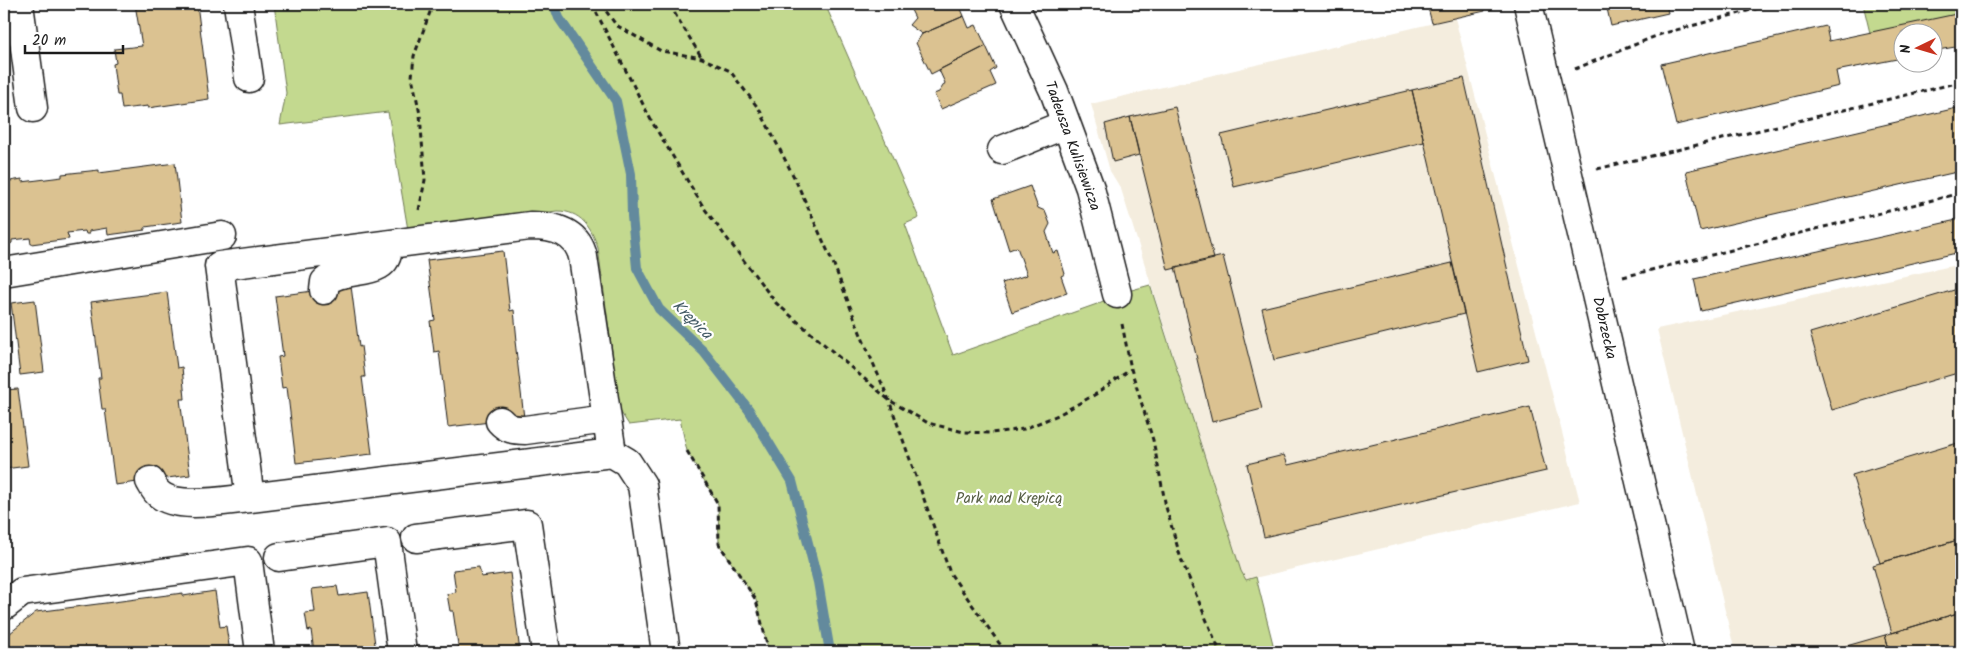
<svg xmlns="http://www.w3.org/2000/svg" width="1965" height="656" viewBox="0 0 1965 656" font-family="Kalam,sans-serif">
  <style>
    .built { fill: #f4edde }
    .green { fill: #c3d98f; stroke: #707a56; fill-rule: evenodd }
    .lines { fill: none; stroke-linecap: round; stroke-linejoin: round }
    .stream { stroke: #638a9d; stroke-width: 10 }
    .building { fill: #dbc291; stroke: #1c1c1c }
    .minor-casing { stroke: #1c1c1c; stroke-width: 31 }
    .path { stroke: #1c1c1c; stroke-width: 3; stroke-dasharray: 5 4; stroke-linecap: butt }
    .minor { stroke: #fff; stroke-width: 28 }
    .labels { text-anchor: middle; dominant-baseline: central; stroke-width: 4.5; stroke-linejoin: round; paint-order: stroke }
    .street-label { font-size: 15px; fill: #1c1c1c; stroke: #fff }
    .park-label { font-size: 15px; fill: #565e44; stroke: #fff }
    .water-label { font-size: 16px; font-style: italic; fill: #455c67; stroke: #fff }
  </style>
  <rect width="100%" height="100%" fill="#fff"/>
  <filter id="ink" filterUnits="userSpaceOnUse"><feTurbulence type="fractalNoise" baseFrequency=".02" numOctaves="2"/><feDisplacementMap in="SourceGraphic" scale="10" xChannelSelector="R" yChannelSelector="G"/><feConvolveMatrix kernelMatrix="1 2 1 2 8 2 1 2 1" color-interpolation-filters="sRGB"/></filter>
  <g filter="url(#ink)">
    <path class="built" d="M1455,18L1580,502L1246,580L1241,571L1121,189L1110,171L1091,104Z
      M1961,264V652H1735L1657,329Z"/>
    <path class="green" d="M274,4H825L919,218L905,224L953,355L1097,304L1117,294L1150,285L1241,571L1246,580L1256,577L1275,652H769L756,600L719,544L718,504L687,451L680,419L629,425L620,411L598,248C591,227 581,211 557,211L408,230L388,112L280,125L286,93ZM711,361L749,410L785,470L711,362Z
      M1863,4H1961V14L1870,33Z"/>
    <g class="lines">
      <path class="stream" d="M554,4L559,18L616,101L631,174L632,216L637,268L659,309L704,352L749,410L792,481L818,582L830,652"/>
    </g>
    <path class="building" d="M135,4H197L209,99L148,108V106L122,109L120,95H117L113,64L116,63L114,49L142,46Z
      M908,4H959L964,16L922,34L909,25L915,18Z
      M1427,4H1484L1485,11L1432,23Z
      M1606,4H1666L1668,13L1611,26Z
      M1961,13V46L1932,51V32H1902V58L1836,71L1839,86L1676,125L1661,64L1826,26L1829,41Z
      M964,16L969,28L976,25L986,46L931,74L916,43L922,34Z
      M986,46L996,68L990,72L996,85L941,109L934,94L939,92L945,83L939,70Z
      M1464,78L1528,360L1478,372L1412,90Z
      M1412,90L1424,142L1234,187L1221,135Z
      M1175,107L1214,259L1168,270L1130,117Z
      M1961,107V171L1700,231L1686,171Z
      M1130,117L1139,155L1113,162L1105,124Z
      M175,163L182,222L145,227V230L108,235L107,228L89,231V234H86L85,231L67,233L69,239L31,244L30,238L12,240V243L10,244L9,241H4V182L22,179V182L62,177V174L99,170V173Z
      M1030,186L1038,208L1045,211L1050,224L1046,232L1053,253L1058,251L1065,274L1061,276L1067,293L1012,312L1002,283L1027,275L1017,247L1009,250L993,199Z
      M1961,219V252L1701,311L1694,279Z
      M503,251L510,311L514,310L517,341H515L524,418L448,427L439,351L434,352L430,321L435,320L427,260Z
      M1223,256L1262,409L1212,422L1175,267Z
      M1452,263L1464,314L1274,360L1262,308Z
      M351,286L359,347L361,346L365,377H362L372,454L296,463L287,387L282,388L278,357L283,356L275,296Z
      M1961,288V372L1832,410L1810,333Z
      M167,292L177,368L182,367L185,399H180L190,475L115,485L105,409H102L98,378H101L91,302Z
      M35,300L44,372L20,375L11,303Z
      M18,389L28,466L4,469V390Z
      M1530,407L1546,471L1264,537L1247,464L1284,455L1288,465Z
      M1961,442V539L1880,563L1852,475Z
      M1961,539V612L1892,633L1873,565Z
      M479,567L481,577L510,573L520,652H459L453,611H450L447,594L456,592L453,570Z
      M337,586L339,596L368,592L376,652H314L311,630L308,631L305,613L315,612L312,589Z
      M215,591L220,627L226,626L230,652H167L163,650L161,652L155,651L144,652H4V638L36,612L183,593V596Z
      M1961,612V652H1890L1885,635Z
      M1885,635L1890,652H1837L1836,649Z"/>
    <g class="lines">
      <g class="minor-casing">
        <path id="minor" d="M19,4L33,108
          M238,4L249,78
          M1014,4L1054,91L1090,188L1117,294
          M1528,4L1680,652
          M1002,150L1066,124
          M4,272L222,236
          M324,290L325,282C345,263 389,281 388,245
          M500,421C507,429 514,430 525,430L607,419
          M612,453L583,257C577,231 554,226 530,226L219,266L250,498L612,453L627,462L642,485L666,652
          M150,481C153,486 155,491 159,494C177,510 227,500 250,498
          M416,538L527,524L546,652
          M279,557L387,542L402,652
          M4,606L22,592L248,561L260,652"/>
      </g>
      <path class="path" d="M592,4L652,122L704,208L776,303L889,400L928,423L964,432L991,433L1024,429L1058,415L1096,394L1131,369
        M601,4L616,25L661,51L702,58L730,71L759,109L795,179L834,265L861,335L889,400L950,573L999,643L1008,652
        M673,4L675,14L702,58
        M1575,69L1661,34L1774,4
        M1597,169L1961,82
        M419,210L425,180L420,114L412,77L414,56L433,4
        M1623,277L1961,193
        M1122,324L1131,369L1153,440L1166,507L1181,559L1220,652
        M687,451L718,504L719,544L756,600L769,652"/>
      <use href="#minor" class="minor"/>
    </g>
  </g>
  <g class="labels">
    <g class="street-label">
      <text transform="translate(1072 146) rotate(70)">Tadeusza Kulisiewicza</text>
      <text transform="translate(1604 328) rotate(77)">Dobrzecka</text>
    </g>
    <g class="park-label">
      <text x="1009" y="499">Park nad Krępicą</text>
    </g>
    <g class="water-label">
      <text transform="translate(692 320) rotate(44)">Krępica</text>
    </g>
  </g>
  <rect width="1965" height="656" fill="none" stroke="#fff" stroke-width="20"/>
  <rect x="10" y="10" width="1945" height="636" fill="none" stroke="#1c1c1c" stroke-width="2" filter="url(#ink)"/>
  <g transform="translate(1918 48) rotate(265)"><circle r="24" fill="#ffffff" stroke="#a4a4a4"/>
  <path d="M0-4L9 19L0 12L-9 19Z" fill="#c8321e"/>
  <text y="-8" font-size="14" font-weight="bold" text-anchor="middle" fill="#1c1c1c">N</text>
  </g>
  <path d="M25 45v8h98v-8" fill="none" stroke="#1c1c1c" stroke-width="2.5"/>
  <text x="32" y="45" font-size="15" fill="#1c1c1c" stroke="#ffffff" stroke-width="4" paint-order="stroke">20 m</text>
</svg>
